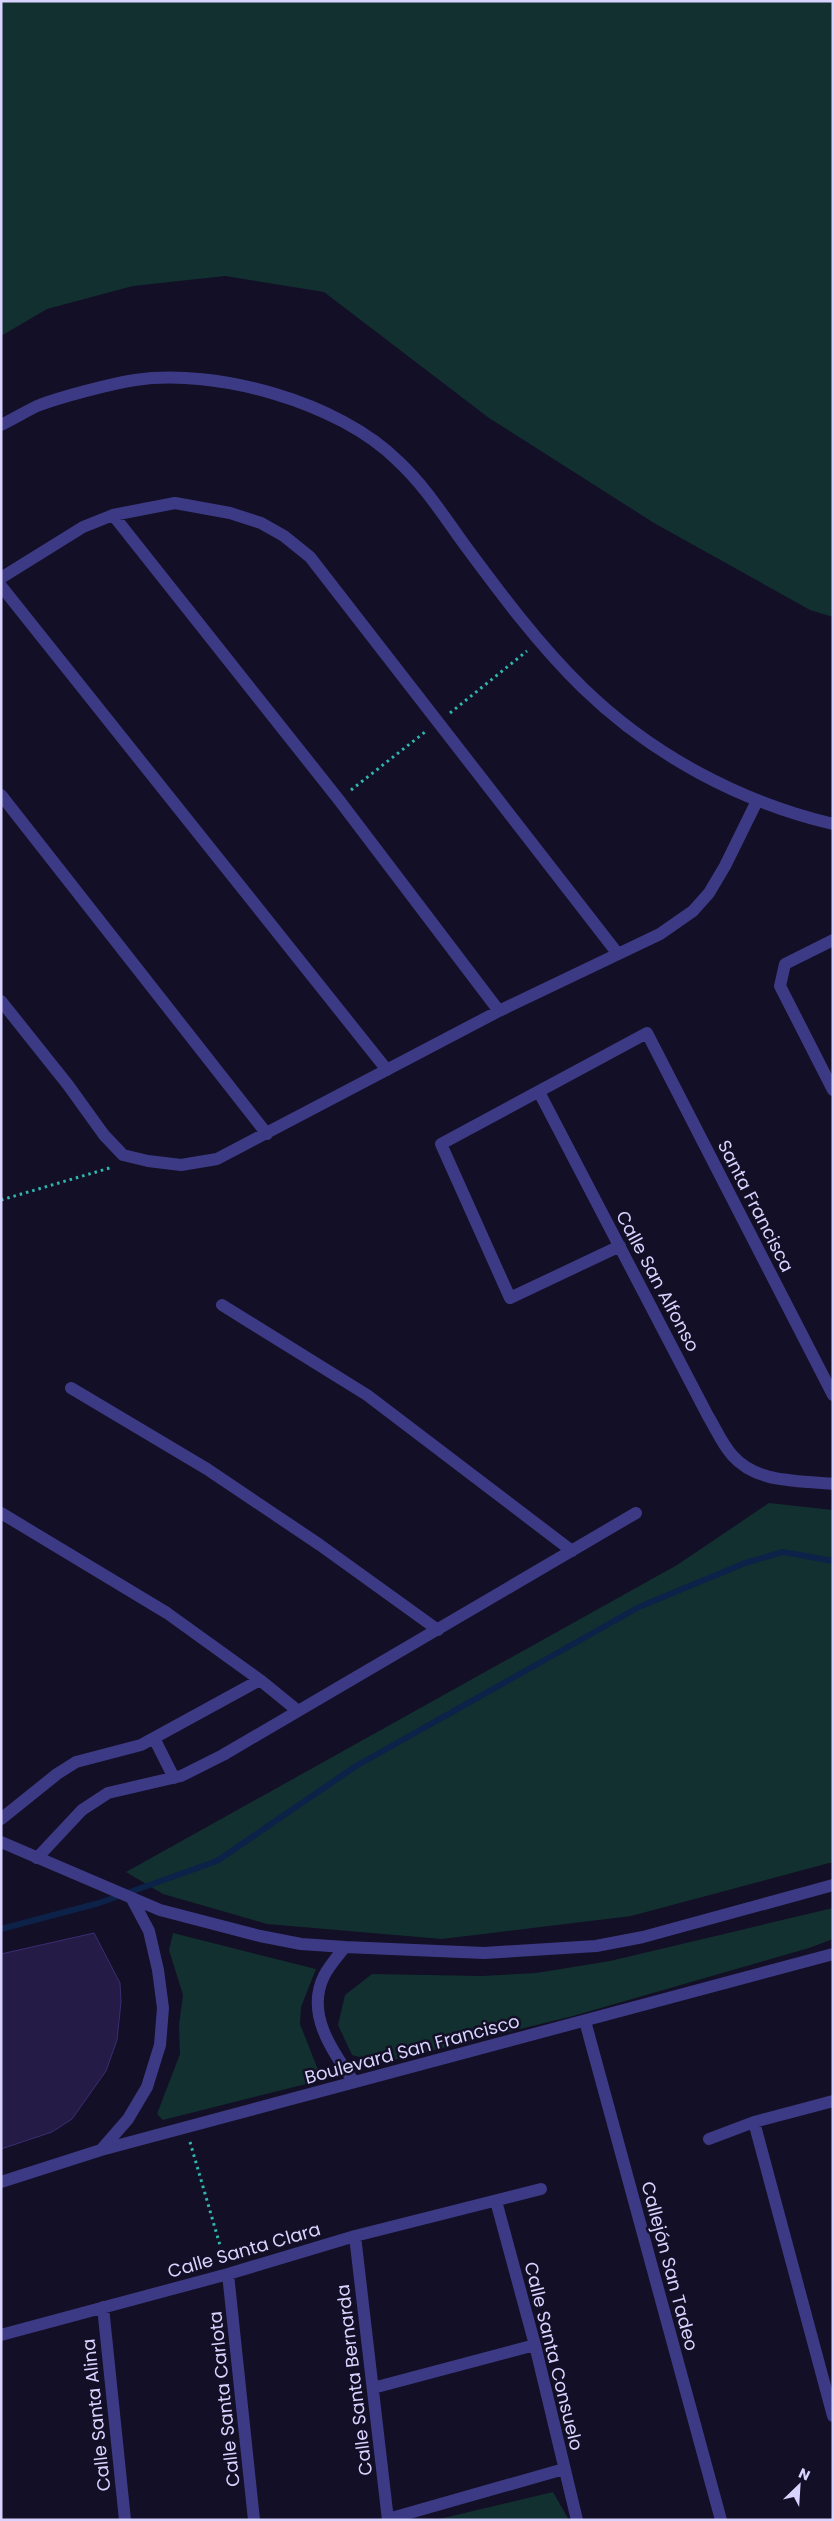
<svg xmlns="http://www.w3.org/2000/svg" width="834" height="2521" viewBox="0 0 834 2521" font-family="Poppins,sans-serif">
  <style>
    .green { fill: #12302f }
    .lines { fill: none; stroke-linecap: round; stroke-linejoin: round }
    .stream { stroke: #0c2248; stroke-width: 6 }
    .building { fill: #241b47; stroke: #3b2d73 }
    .path { stroke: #2fb8b0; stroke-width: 3; stroke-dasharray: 2.5 4; stroke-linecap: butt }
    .minor { stroke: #3d3a85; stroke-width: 12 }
    .tertiary { stroke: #3d3a85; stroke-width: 12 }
    .labels { text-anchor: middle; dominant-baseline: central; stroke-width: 5; stroke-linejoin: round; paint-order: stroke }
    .street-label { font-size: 18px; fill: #d9d4ff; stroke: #130f26 }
  </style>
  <rect width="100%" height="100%" fill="#130f26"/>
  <path class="green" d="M1,1H833V617L810,610L654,523L489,418L324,292L225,276L133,286L47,309L1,336Z
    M769,1503L833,1510V1862L631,1916L442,1939L267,1924L163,1894L126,1872L677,1565Z
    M833,1908V1939L809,1948L573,2016L381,2063L352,2055L338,2025L345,1995L372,1974L482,1976L536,1973L610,1961Z
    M173,1933L316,1969L301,2007L300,2024L322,2080L163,2120L157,2114L180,2054L179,2025L183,1995L169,1950Z
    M553,2492L569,2520H435Z"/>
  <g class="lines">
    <path class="stream" d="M1,1929L99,1903L217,1861L356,1766L639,1607L745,1563L783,1552L833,1561"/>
  </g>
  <path class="building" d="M94,1933L120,1983L121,2002L117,2040L106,2071L72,2119L52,2132L1,2149V1954Z"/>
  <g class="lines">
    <path class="path" d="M450,713L527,651
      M351,790L425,732
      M1,1200L113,1167
      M190,2142L224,2259"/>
    <path class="minor" d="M113,515L339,800L499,1011
      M1,578L83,527L113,515L175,503L230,513L261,523L284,536L310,557L618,954
      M1,586L387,1070
      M1,795L267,1134
      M833,940L785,964L780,986L833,1090
      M1,1001L68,1085L104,1135L123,1155L148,1161L181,1165L217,1159L499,1011L660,934L693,911L709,893L725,866L757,801
      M539,1092L708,1416C716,1429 722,1444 732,1455C757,1484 798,1480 833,1484
      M620,1246L510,1298L441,1144L647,1033L833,1395
      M222,1305L367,1395L572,1551
      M71,1388L207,1469L320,1545L438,1630
      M1,1513L167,1613L260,1680L298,1711
      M154,1738L174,1778
      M1,1819L57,1774L76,1762L141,1745L260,1680
      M37,1858L82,1810L108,1793L181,1776L223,1755L636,1513
      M585,2021L721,2520
      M754,2122L833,2416
      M709,2139L754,2122L833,2101
      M496,2201L535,2345L577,2520
      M355,2236L388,2520
      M228,2274L254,2520
      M103,2307L125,2520
      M1,2335L228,2274L355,2236L541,2189
      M373,2388L535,2345
      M388,2519L564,2469"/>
    <path class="tertiary" d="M1,425C13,419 25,412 37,406C60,397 110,384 135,380C216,368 339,402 398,461C424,485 443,515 464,544C501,594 538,644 583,688C652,755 740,802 833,824
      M1,1842L160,1910L260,1936L301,1944L345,1947L484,1953L596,1946L643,1937L833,1885
      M345,1947C338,1956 329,1966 324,1976C305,2014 333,2052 354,2082
      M101,2150L128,2119L147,2087L160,2045L163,2008L158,1970L149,1931L132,1899
      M1,2182L101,2150L833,1954"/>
  </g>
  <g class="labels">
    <g class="street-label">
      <text transform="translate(756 1206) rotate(63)">Santa Francisca</text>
      <text transform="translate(658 1281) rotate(62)">Calle San Alfonso</text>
      <text transform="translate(412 2049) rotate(-15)">Boulevard San Francisco</text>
      <text transform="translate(244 2250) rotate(-16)">Calle Santa Clara</text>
      <text transform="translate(670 2266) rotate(75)">Callejón San Tadeo</text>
      <text transform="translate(554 2356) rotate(76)">Calle Santa Consuelo</text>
      <text transform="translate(354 2380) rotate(-97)">Calle Santa Bernarda</text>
      <text transform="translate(224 2399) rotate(-96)">Calle Santa Carlota</text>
      <text transform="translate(96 2415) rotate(-96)">Calle Santa Alina</text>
    </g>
  </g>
  <rect width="834" height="2521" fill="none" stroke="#d9d4ff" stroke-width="5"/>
  <g transform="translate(799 2486) rotate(25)" stroke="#130f26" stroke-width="4" paint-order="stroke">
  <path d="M0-4L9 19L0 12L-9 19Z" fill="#d9d4ff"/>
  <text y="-8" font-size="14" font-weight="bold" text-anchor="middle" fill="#d9d4ff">N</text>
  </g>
</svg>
